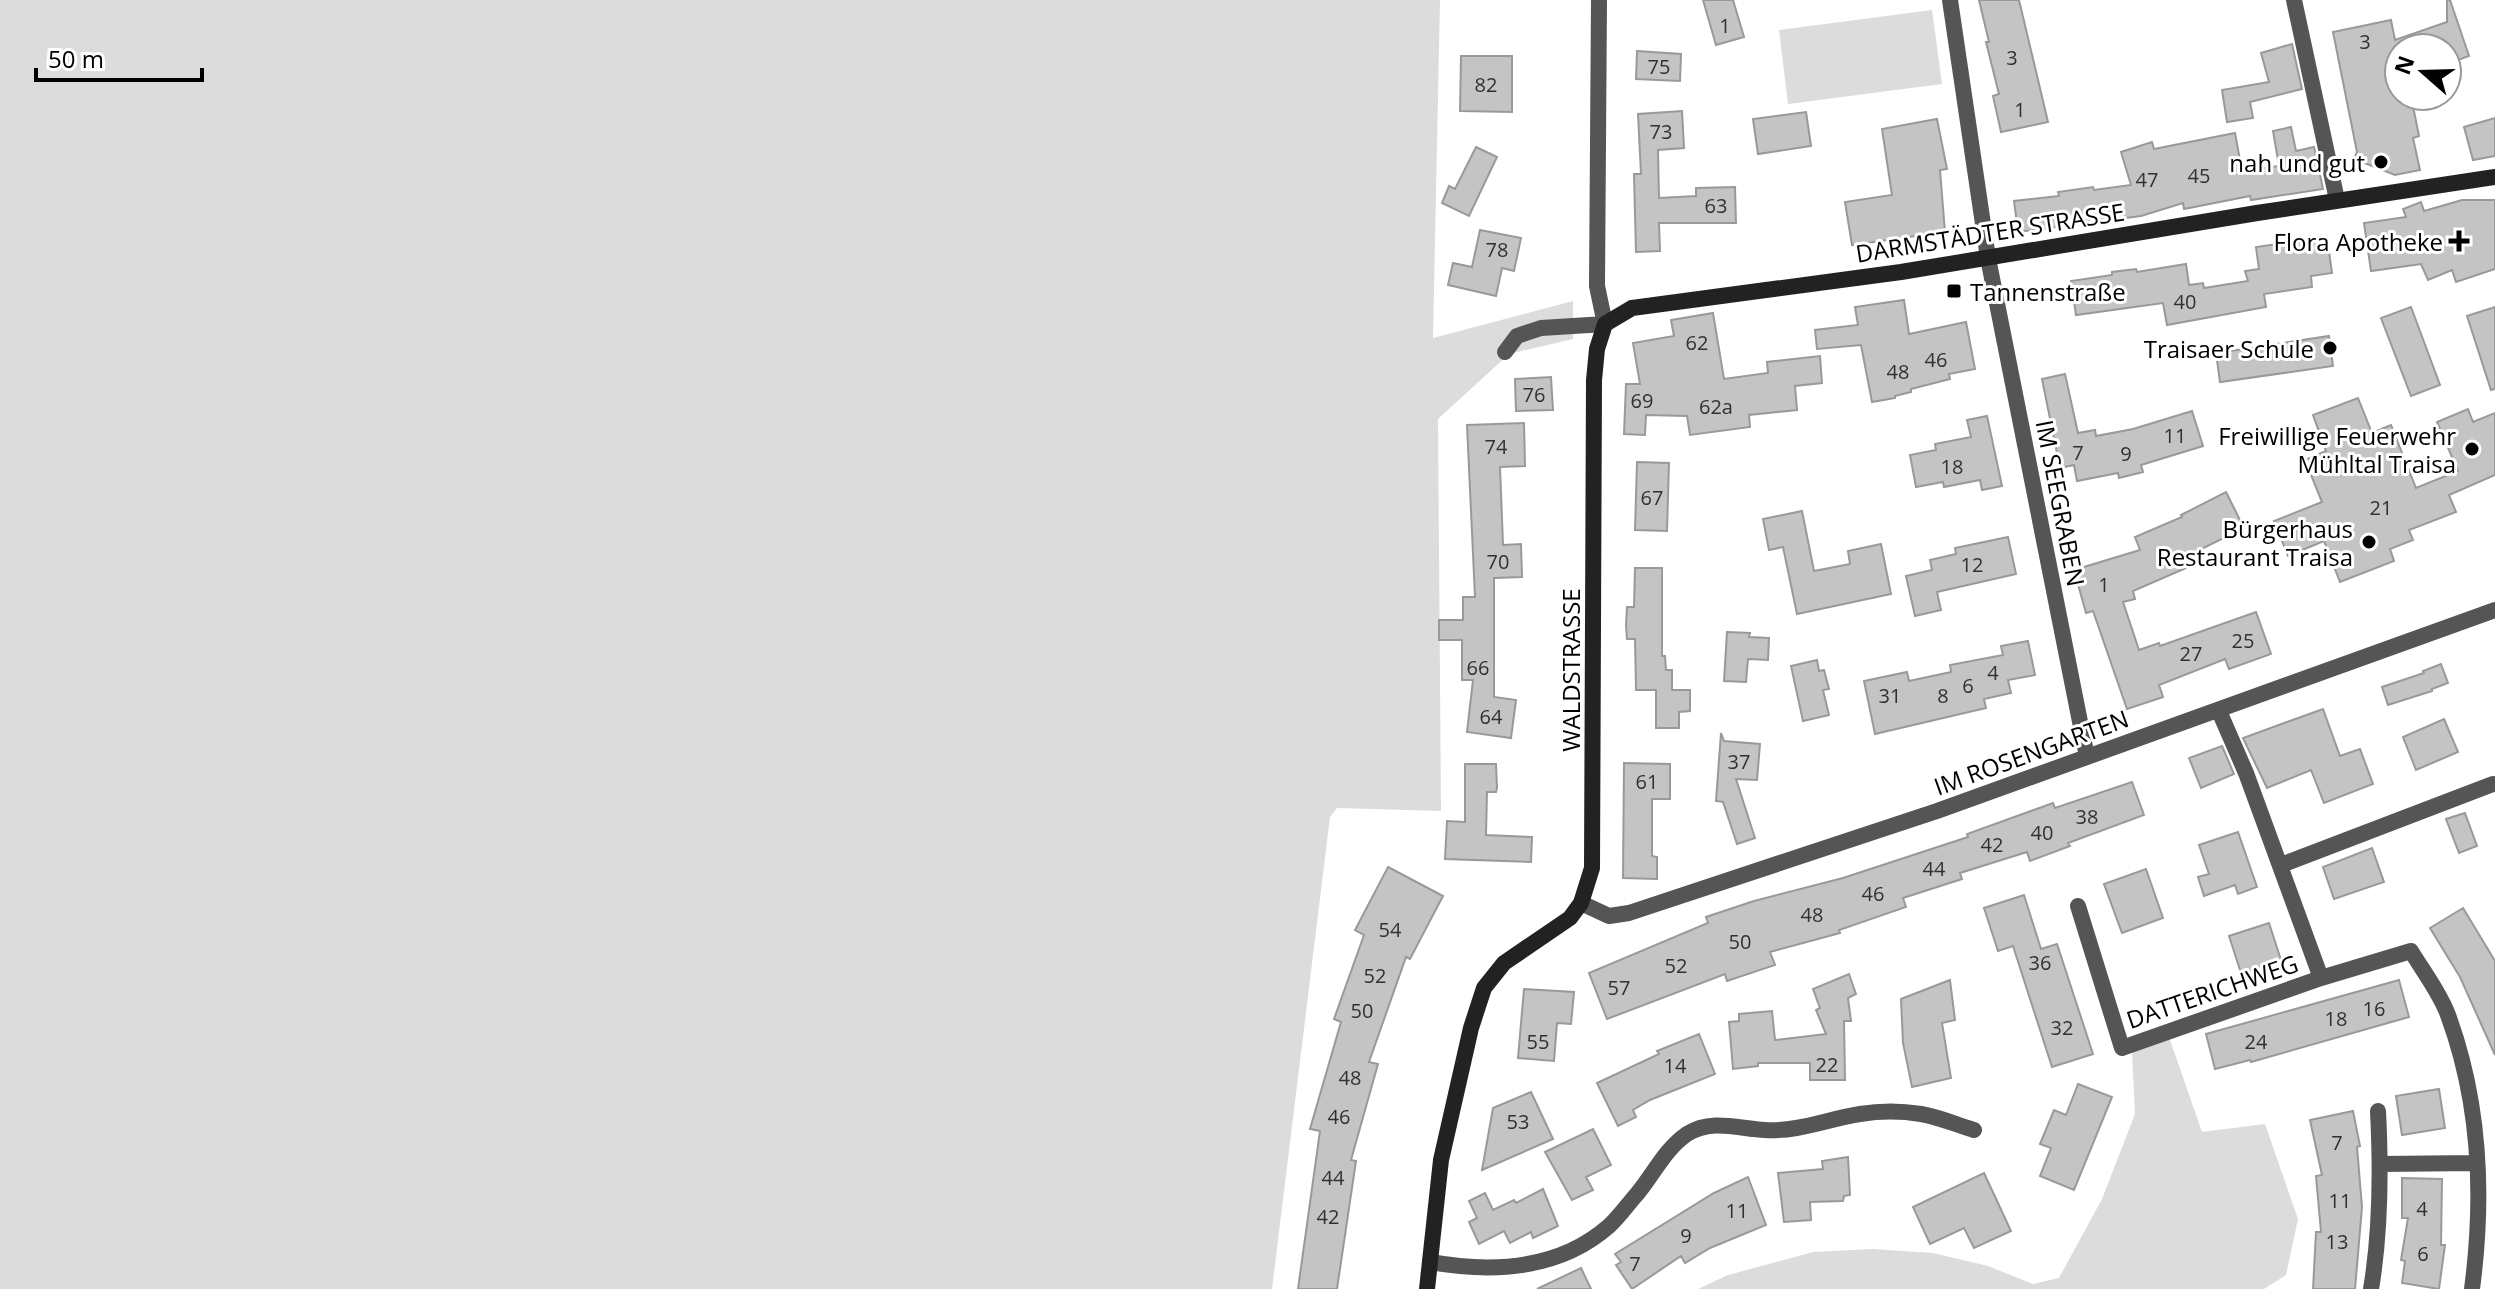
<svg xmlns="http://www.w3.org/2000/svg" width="2495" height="1289" viewBox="0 0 2495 1289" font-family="'Open Sans',sans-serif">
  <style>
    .green { fill: #dcdcdc }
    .building { fill: #c4c4c4; stroke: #999; stroke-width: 2 }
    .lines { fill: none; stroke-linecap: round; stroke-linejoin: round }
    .street { stroke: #555; stroke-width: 16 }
    .secondary { stroke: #222; stroke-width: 16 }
    .poi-dot { fill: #000; stroke: #fff; stroke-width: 3 }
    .labels { text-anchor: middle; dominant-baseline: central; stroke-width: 6; stroke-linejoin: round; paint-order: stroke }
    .number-label { font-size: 20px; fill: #313131 }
    .poi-label { font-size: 24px; fill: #000; stroke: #fff; text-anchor: end }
    .street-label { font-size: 24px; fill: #000; stroke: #fff }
  </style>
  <rect width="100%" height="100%" fill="#fff"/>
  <path class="green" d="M0,0H1440L1433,338L1573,301V339L1509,354L1438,419L1441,811L1337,808L1330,817L1272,1289H0Z
    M1932,10L1942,84L1788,104L1779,30Z
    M2169,1037L2202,1132L2265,1124L2298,1219L2286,1275L2264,1289H1698L1728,1275L1813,1252L1872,1249L1933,1253L1988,1266L2033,1284L2059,1278L2102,1199L2135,1114L2132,1052Z"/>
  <path class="building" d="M1703,0H1733L1744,37L1716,45Z
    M1979,0H2019L2048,122L2001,132L1993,96L1999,94L1986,42H1989Z
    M2447,0H2450L2469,56L2447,64V48H2399V96H2406L2408,107L2413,106L2419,136L2413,138L2420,170L2395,175L2354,159L2357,152L2333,32L2391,20L2395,40L2447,22Z
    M2292,44L2302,89L2250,102L2253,118L2227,122L2222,90L2269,82L2261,53Z
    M1637,51L1681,54L1680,81L1636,79Z
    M1461,56H1512V112L1460,111Z
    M1682,111L1684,148L1658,150L1659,198L1696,196V188L1735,187L1736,223H1659L1660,251L1636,252L1634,174H1641L1638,114Z
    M1806,112L1811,146L1758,154L1753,119Z
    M2495,118V156L2473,160L2464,127Z
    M1937,119L1947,169L1940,170L1945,232L1852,245L1845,202L1892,195L1882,129Z
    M2291,127L2296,151L2314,147L2323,189L2251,200L2250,196L2184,209L2183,203L2141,216L2018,232L2014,201L2059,196L2058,192L2093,187L2094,190L2131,185L2121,152L2152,142L2154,149L2235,133L2242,171L2279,166L2273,131Z
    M1476,147L1497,157L1469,216L1442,203L1449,186L1455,189Z
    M2462,200H2495V269L2456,282L2452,270L2428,280L2421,264L2371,271L2364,223L2406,217L2403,209L2421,202L2424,211Z
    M1480,230L1521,238L1514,271L1502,268L1496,296L1448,285L1453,263L1472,267Z
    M2327,237L2332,273L2311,276L2312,287L2264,294L2266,307L2167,325L2163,303L2076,315L2071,281L2112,275V272L2136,269L2137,272L2186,264L2189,285L2203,283L2204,288L2248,281L2245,271L2259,269L2256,247Z
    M1904,300L1909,334L1966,322L1975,369L1949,374L1950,379L1911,389V392L1895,396V398L1872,402L1861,345L1817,349L1815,330L1858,325L1855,307Z
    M2411,307L2440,385L2411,396L2381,318Z
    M2495,307V389L2491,390L2467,316Z
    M1713,313L1724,379L1768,373L1767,362L1820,356L1822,383L1795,386L1797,410L1749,415L1750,427L1690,435L1687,416L1646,415L1645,435L1624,434L1626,384H1640L1633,343L1674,336L1671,320Z
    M2329,336L2333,366L2220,382L2216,353Z
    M2065,374L2078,433L2095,430L2096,436L2133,429L2192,411L2203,446L2141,465L2143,472L2119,478L2118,473L2077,481L2074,465L2060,468L2042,379Z
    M1551,377L1553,410L1516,411L1515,379Z
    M2358,398L2372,433L2391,425L2416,488L2458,471L2437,422L2468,409L2473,422L2495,413V475L2449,495L2456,512L2409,530L2413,540L2390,549L2394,561L2340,582L2324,541L2288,556L2274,521L2322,502L2305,460L2326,451L2313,415Z
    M1987,416L2002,486L1982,490L1980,480L1944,487L1943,482L1916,487L1910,455L1936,450L1935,444L1971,437L1967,420Z
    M1524,423L1525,466L1500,467L1503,545L1521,544L1522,577L1494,578V697L1516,700L1511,738L1467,732L1473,680H1462V640H1439V620H1463V597H1475L1467,425Z
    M1637,462L1669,463L1667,531L1635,530Z
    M2226,492L2244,528L2181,559L2186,568L2133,591L2135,599L2123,602L2139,650L2159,643L2160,646L2256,612L2271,654L2229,669L2225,659L2159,685L2163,697L2127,709L2093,611L2086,613L2074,570L2140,550L2135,537L2182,517L2181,515Z
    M1802,511L1814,571L1850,564L1848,551L1881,544L1891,594L1797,614L1783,547L1769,550L1763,519Z
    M2008,537L2016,574L1937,592L1941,610L1915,616L1906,576L1932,570L1930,560L1956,554L1955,548Z
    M1635,568H1662V656H1665L1666,670H1672V690H1690V711L1679,712V728H1656V690H1636L1635,639H1627L1626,626L1627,607H1634Z
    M1727,632L1750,633L1749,637L1769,638L1768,660L1748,659L1746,682L1724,681Z
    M2028,641L2035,675L2008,680L2011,693L1984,699L1986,708L1875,734L1864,681L1907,672L1909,681L1951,672L1950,665L2003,655L2001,646Z
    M1817,660L1819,671L1824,670L1829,689L1823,690L1829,715L1803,721L1791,666Z
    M2441,664L2448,683L2432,689V691L2388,705L2382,687L2424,673L2423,671Z
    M2323,709L2340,756L2360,749L2373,784L2324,803L2311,770L2267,788L2243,738Z
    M2444,719L2458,752L2416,770L2403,737Z
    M1721,733L1724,741L1760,744L1757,780L1736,779L1755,838L1737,844L1723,802L1716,801Z
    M2222,746L2234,774L2201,788L2189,758Z
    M1624,763L1670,764V799H1652V856L1657,857V879L1623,878Z
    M1465,764H1496L1497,788L1496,792H1487L1486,835L1532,837L1531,862L1445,859L1447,821L1465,822Z
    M2132,782L2144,815L2068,843L2070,846L2030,861L2027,852L1960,873L1962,879L1903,898L1906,907L1839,930L1840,933L1770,952L1775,965L1727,981L1725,974L1607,1019L1589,973L1708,923L1706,917L1754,901L1843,878L1968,837L1967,834L2053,803L2055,808Z
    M2465,813L2477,846L2459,853L2446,819Z
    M2238,832L2257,887L2238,894L2235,885L2204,896L2198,877L2209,874L2199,845Z
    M2372,848L2384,882L2334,899L2323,867Z
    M1388,867L1443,896L1410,959L1406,957L1369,1062L1378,1064L1351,1160L1356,1161L1337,1289H1298L1320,1131L1310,1129L1341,1022L1334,1019L1364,935L1355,930Z
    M2146,869L2163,918L2122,933L2104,884Z
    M2024,895L2041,949L2057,944L2093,1054L2052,1067L2013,946L1998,951L1984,908Z
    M2463,908L2495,961V1055L2460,977L2430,928Z
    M2269,923L2283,966L2243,979L2229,936Z
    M1849,974L1856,994L1848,998L1851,1021H1844L1845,1080H1810V1063H1758V1066L1733,1069L1729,1022L1739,1021V1014L1772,1011L1775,1040L1826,1034L1816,1010L1820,1008L1813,989Z
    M1950,980L1955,1020L1942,1023L1951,1078L1912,1087L1903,1043L1901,999Z
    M2399,980L2409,1017L2251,1062L2250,1060L2215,1069L2206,1034Z
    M1524,989L1574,992L1571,1024L1557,1023L1554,1061L1518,1058Z
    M1699,1034L1715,1074L1650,1100L1633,1110L1636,1117L1618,1126L1597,1083L1659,1054L1657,1051Z
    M2078,1084L2112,1097L2074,1190L2040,1176L2051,1148L2040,1144L2054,1110L2066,1115Z
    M2439,1089L2445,1128L2402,1135L2396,1096Z
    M1531,1092L1553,1139L1482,1170L1493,1108Z
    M2353,1111L2360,1146L2357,1147L2362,1207L2355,1289H2313L2316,1232H2321L2316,1176L2322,1175L2310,1120Z
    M1593,1129L1611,1165L1586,1177L1593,1190L1572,1200L1545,1152Z
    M1848,1157L1850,1195L1844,1196L1843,1201L1810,1202L1811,1220L1784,1222L1778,1173L1823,1169L1822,1161Z
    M1984,1173L2011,1231L1974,1248L1964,1228L1930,1244L1913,1207Z
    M1748,1177L1766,1225L1710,1248L1685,1263L1681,1256L1632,1289L1616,1265L1621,1262L1615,1254L1714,1193Z
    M2402,1178L2442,1179L2441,1245H2445L2439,1289L2402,1283L2405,1261L2401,1260L2408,1218H2402Z
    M1543,1189L1558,1226L1533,1238L1531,1232L1510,1243L1504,1231L1479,1244L1469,1222L1477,1218L1469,1201L1485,1193L1493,1210L1514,1200L1516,1203Z
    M1581,1268L1591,1289H1537Z"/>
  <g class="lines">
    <path class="street" d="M1950,0L1988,258L2087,757
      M2294,0L2337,200
      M1505,352L1517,336L1541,328L1605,324L1597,286L1599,0
      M2219,711L2246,773L2321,978
      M2281,865L2493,784
      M1581,903L1609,916L1629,913L1937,811L2495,610
      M2078,906L2122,1048L2321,978L2411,951C2423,971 2440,993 2448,1015C2480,1102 2484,1198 2472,1289
      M2381,1164L2476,1163
      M1430,1262C1492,1273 1559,1270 1609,1226C1619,1217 1628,1204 1637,1194C1654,1174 1664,1150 1687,1134C1712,1118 1739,1129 1765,1130C1798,1132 1828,1119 1860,1114C1879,1111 1902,1111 1921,1114C1939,1117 1957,1125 1974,1130
      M2371,1289C2381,1230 2381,1170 2378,1111"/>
    <path class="secondary" d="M1427,1289L1441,1160L1471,1028L1484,988L1504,963L1570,918L1581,903L1592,868L1594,380L1597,349L1605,324L1632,308L1901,272L2257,213L2495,177"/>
  </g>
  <g class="poi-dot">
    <circle cx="2381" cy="162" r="8"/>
    <path d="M2455 229h8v8h8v8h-8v8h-8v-8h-8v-8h8z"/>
    <rect x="1946" y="283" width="16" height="16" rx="4"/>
    <circle cx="2330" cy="348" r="8"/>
    <circle cx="2472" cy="449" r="8"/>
    <circle cx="2369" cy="542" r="8"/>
  </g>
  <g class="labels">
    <g class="number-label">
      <text x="1725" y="25">1</text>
      <text x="2365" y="41">3</text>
      <text x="2012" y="57">3</text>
      <text x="1659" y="66">75</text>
      <text x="1486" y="84">82</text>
      <text x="2020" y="109">1</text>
      <text x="1661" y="131">73</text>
      <text x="2199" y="175">45</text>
      <text x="2147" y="179">47</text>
      <text x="1716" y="205">63</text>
      <text x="1497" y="249">78</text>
      <text x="2185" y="301">40</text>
      <text x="1697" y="342">62</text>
      <text x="1936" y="359">46</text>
      <text x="1898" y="371">48</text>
      <text x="1534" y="394">76</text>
      <text x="1642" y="400">69</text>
      <text x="1716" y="406">62a</text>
      <text x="2175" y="435">11</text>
      <text x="1496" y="446">74</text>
      <text x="2078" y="452">7</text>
      <text x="2126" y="453">9</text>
      <text x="1952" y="466">18</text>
      <text x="1652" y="497">67</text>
      <text x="2381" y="507">21</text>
      <text x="1498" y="561">70</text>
      <text x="1972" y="564">12</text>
      <text x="2104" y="584">1</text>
      <text x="2243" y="640">25</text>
      <text x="2191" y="653">27</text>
      <text x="1478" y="667">66</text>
      <text x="1993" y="672">4</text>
      <text x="1968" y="685">6</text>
      <text x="1890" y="695">31</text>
      <text x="1943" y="695">8</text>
      <text x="1491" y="716">64</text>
      <text x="1739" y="761">37</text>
      <text x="1647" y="781">61</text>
      <text x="2087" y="816">38</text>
      <text x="2042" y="832">40</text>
      <text x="1992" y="844">42</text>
      <text x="1934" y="868">44</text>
      <text x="1873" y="893">46</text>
      <text x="1812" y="914">48</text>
      <text x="1390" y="929">54</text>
      <text x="1740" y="941">50</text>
      <text x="2040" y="962">36</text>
      <text x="1676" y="965">52</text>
      <text x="1375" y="975">52</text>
      <text x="1619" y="987">57</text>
      <text x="2374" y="1008">16</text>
      <text x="1362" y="1010">50</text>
      <text x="2336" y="1018">18</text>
      <text x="2062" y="1027">32</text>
      <text x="1538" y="1041">55</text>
      <text x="2256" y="1041">24</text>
      <text x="1827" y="1064">22</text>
      <text x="1675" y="1065">14</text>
      <text x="1350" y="1077">48</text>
      <text x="1339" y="1116">46</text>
      <text x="1518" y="1121">53</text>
      <text x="2337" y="1142">7</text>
      <text x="1333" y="1177">44</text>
      <text x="2340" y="1200">11</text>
      <text x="2422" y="1208">4</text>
      <text x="1737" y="1210">11</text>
      <text x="1328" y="1216">42</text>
      <text x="1686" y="1235">9</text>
      <text x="2337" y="1241">13</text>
      <text x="2423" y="1253">6</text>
      <text x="1635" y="1263">7</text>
    </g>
    <g class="poi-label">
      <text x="2365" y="162">nah und gut</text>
      <text x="2443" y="241">Flora Apotheke</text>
      <text x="1970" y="291" text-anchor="start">Tannenstraße</text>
      <text x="2314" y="348">Traisaer Schule</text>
      <text x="2456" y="435">Freiwillige Feuerwehr<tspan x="2456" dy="28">Mühltal Traisa</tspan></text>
      <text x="2353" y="528">Bürgerhaus<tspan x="2353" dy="28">Restaurant Traisa</tspan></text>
    </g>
    <g class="street-label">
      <text transform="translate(1990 232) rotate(-9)">DARMSTÄDTER STRASSE</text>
      <text transform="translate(2061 503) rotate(79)">IM SEEGRABEN</text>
      <text transform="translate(1570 670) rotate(-90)">WALDSTRASSE</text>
      <text transform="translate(2031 752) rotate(-20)">IM ROSENGARTEN</text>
      <text transform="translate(2212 991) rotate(-19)">DATTERICHWEG</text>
    </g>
  </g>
  <g transform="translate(2423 72) rotate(290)"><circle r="38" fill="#ffffff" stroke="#999999" stroke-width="2"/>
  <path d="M0-6L14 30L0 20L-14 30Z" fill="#000000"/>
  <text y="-12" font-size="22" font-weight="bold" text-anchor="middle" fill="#000000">N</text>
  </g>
  <path d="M36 68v12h166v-12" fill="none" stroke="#000000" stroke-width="4"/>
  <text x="48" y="68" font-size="24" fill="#000000" stroke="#ffffff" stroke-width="6" paint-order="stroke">50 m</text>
</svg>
